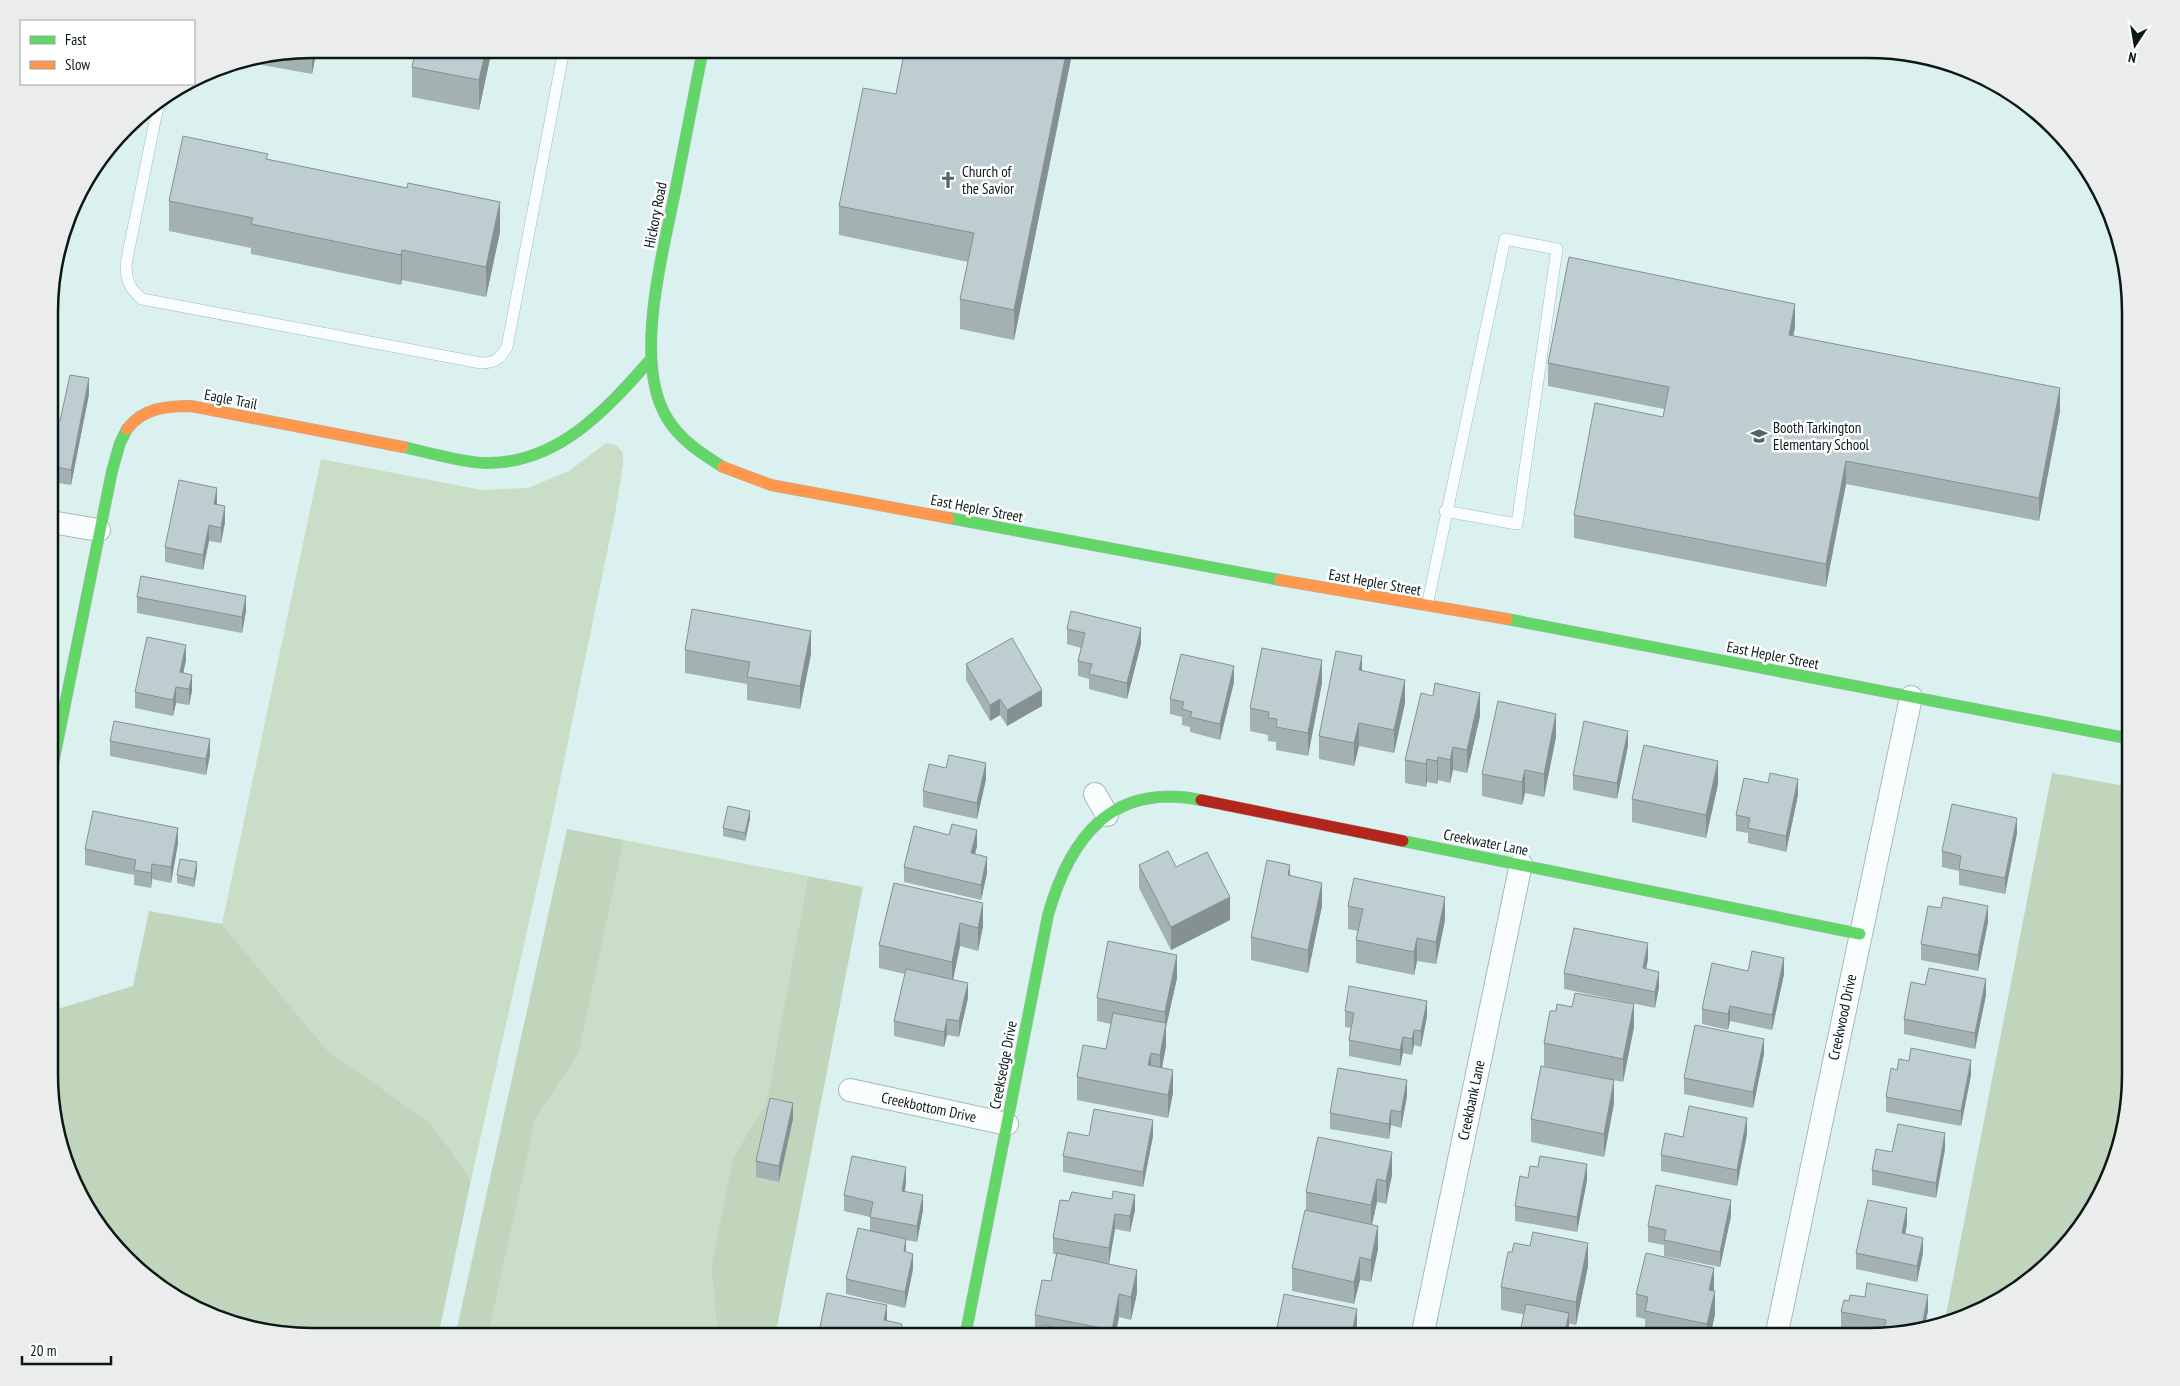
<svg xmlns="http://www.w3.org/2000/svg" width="2180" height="1386" viewBox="0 0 2180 1386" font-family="'PT Sans Narrow',sans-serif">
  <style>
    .green { fill: #caddc7 }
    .forest { fill: #c1d4bc }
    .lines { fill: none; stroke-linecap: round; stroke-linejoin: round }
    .lane-casing { stroke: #a8b9b8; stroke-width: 12 }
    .street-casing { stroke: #a8b9b8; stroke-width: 24 }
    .fast-casing { stroke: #a8b9b8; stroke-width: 12 }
    .slow-casing { stroke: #a8b9b8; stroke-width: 12 }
    .jam-casing { stroke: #a8b9b8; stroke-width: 12 }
    .lane { stroke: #fafdfd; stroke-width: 11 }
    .street { stroke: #fafdfd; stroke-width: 22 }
    .fast { stroke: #63d668; stroke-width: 11 }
    .slow { stroke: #ff974d; stroke-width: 11 }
    .jam { stroke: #b3261e; stroke-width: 11 }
    .wall { fill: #a3b1b3 }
    .shaded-wall { fill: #859092 }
    .building { fill: #beced0; stroke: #859092 }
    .labels { text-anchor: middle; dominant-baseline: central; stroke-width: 5; stroke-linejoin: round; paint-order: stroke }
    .poi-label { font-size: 15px; fill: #0a1817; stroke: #fff; text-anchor: start }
    .street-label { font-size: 15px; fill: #0a1817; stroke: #fff }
    .rim { fill: none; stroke: #0a1817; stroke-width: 2.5 }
  </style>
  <rect width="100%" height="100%" fill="#dbf1ef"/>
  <path class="green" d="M606,443L616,445L623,453V465L615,514L551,824L471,1180L431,1123L328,1051L222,924L321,459L482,490L528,488L569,471Z
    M624,840L808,876L766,1104L733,1157L711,1267L718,1337H488L536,1117L579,1053Z"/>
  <path class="forest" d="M2052,773L2131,787V1091L2117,1159L2087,1220L2054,1260L2000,1302L1944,1325Z
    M567,829L624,840L579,1053L536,1117L488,1337H455Z
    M808,876L863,887L775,1337H718L711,1267L733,1157L766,1104Z
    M149,911L222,924L328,1051L431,1123L471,1180L438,1337H311L227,1323L166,1293L93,1220L63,1159L51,1108V1011L133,986Z"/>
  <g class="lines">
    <g class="lane-casing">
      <path id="lane" d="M159,101L126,264C126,280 129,288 142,299L481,363C495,363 500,359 507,347L564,49
        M1427,606L1505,239L1557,249L1517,524L1445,511"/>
    </g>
    <g class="street-casing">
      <path id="street" d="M51,522L99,530
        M1095,794L1107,815
        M850,1090L1007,1124
        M1422,1337L1521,864
        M1776,1337L1911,697"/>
    </g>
    <g class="fast-casing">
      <path id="fast" d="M703,49C694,95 685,141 676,187C664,249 632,361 667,418C680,440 702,454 723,467
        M403,447C427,452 464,463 486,463C558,464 607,409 650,360
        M949,518L1280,580
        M1507,619L2131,739
        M51,774L112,471L120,443L127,429
        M1403,841L1860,934
        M965,1337L1048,915C1070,838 1111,782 1201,800"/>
    </g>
    <g class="slow-casing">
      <path id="slow" d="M127,429C143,408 166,406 191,406L403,447
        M723,467L771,485L949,518
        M1280,580L1507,619"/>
    </g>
    <g class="jam-casing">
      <path id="jam" d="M1201,800L1403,841"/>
    </g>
    <use href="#lane" class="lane"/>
    <use href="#street" class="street"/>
    <use href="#fast" class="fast"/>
    <use href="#slow" class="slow"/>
    <use href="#jam" class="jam"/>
  </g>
  <path class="wall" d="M312,49H317L312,74L246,62Z
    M416,49H492L479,110L412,97V67Z
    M1073,49L1014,340L960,329V299L968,262L839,235V206L896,94Z
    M268,160L500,232L486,297L402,280L401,285L251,254V248L169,231V201Z
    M1795,327L1793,336L2060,411L2039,521L1846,484L1826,587L1574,538V515L1663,417L1664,409L1548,386V363Z
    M89,394L71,485L51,482V466L54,455L51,454V420L60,421Z
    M217,504L225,522L221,543L209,541L203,570L165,562V547Z
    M137,597L246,611L242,633L137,613Z
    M1067,629L1141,644L1127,699L1089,689V679L1078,676V661L1081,648L1067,644Z
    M685,650L811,654L800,709L747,700V684L685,673Z
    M186,660L183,673L192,691L189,705L176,703L173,716L135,708V692Z
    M966,664L1042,706L1007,726L1000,715L990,721L966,680Z
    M1362,671L1405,703L1394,753L1359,746L1354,766L1319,759V736Z
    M1234,682L1220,740L1190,732V727L1182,725V717L1170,714V699Z
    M1322,683L1308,756L1276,750V742L1268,741V735L1250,731V708Z
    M1480,716L1467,773L1453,770L1450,783L1438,780L1437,784L1427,782L1426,787L1405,783V760Z
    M1556,737L1544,797L1525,793L1522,805L1482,796V774Z
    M110,741L210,755L206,775L110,756Z
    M1628,746L1617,799L1573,790V775Z
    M986,779L977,819L923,807V791Z
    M1718,784L1706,838L1632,822V799Z
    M1798,795L1786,852L1748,843V833L1736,831V815Z
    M750,819L745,841L723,836V828Z
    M2017,833L2005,894L1959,885V871L1942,867V851Z
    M178,843L171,883L152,879L151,888L134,885V875L85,865V849Z
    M977,846L975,854L987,873L981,900L904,882V867Z
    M1139,865L1176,867L1230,920L1171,950L1139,888Z
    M197,870L194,887L177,883V875Z
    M1290,876L1322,906L1308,973L1251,960V937Z
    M894,883L983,926L978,951L960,946L953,979L968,998L959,1037L947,1035L944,1047L894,1036V1021L905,974L879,968V945Z
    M1348,906L1445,920L1436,964L1417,961L1414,975L1356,963V940L1358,931L1348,929Z
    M1941,908L1988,922L1978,971L1921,960V944Z
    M1648,959L1646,969L1659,987L1655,1008L1564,989V973Z
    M1748,971L1784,974L1772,1030L1730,1021L1728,1030L1702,1024V1009Z
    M1177,978L1166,1027V1046L1162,1068L1173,1093L1168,1118L1077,1100V1077L1106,1049L1111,1024L1097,1021V998Z
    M1925,985L1986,995L1975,1049L1904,1034V1019Z
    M1345,1011L1427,1016L1421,1047L1414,1045L1412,1055L1403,1053L1400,1066L1349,1056V1040L1351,1028L1345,1027Z
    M1634,1027L1623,1082L1544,1066V1043Z
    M1764,1054L1753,1108L1684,1094V1078Z
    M1897,1070L1971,1075L1961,1126L1886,1112V1097Z
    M1407,1096L1401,1128L1391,1125L1389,1139L1330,1129V1113Z
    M1614,1103L1604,1157L1531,1142V1119Z
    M793,1119L779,1182L756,1177V1161Z
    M1747,1134L1737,1186L1661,1171V1155L1683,1137Z
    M1089,1136H1153L1143,1187L1063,1172V1156Z
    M1945,1149L1936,1198L1872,1185V1170L1892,1152Z
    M1392,1175L1386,1204L1377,1202L1372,1225L1378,1249L1371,1282L1360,1280L1354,1304L1292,1291V1268L1306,1210V1192Z
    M1528,1178L1587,1180L1577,1232L1515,1221V1206Z
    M906,1183L905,1191L923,1210L917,1242L906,1240V1252L913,1269L905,1308L846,1294V1279L870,1230V1217L844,1211V1195Z
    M1060,1200L1135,1210L1130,1232L1115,1229L1109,1264L1137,1293L1131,1320L1119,1317L1115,1337H1035V1315L1051,1281L1056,1254H1053V1238Z
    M1731,1216L1720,1267L1664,1256V1245L1648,1242V1226Z
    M1907,1224L1905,1234L1923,1253L1917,1282L1856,1269V1253Z
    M1588,1266L1576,1325L1501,1310V1287Z
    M1714,1291L1715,1314L1710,1337H1657L1645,1334V1319L1636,1317V1294Z
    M1849,1301L1928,1311L1924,1330L1885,1337L1883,1335L1841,1328V1312Z"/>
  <path class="shaded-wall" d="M312,49H317L312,74Z
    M486,49H492L479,110V80Z
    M1067,49H1073L1014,340V310Z
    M500,202V232L486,297V267Z
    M402,250V280L401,285V255Z
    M1795,304V327L1789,358V335Z
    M89,378V394L71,485V470Z
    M2060,388V411L2039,521V498Z
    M1846,461V484L1826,587V564Z
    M217,488V504L214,519V504Z
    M225,506V522L221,543V528Z
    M209,525V541L203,570V555Z
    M246,596V611L242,633V617Z
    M1141,628V644L1127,699V683Z
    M811,631V654L800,709V686Z
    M186,645V660L180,688V672Z
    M1362,656V679L1359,670Z
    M1322,660V683L1308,756V733Z
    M1234,666V682L1220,740V724Z
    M192,675V691L189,705V689Z
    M1405,680V703L1394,753V730Z
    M176,687V703L173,716V700Z
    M1042,690V706L1007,726V710Z
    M1480,693V716L1467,773V750Z
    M1000,699V715L990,721V705Z
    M1556,714V737L1544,797V774Z
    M1359,723V746L1354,766V743Z
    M1628,731V746L1617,799V783Z
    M210,739V755L206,775V759Z
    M1453,747V770L1450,783V760Z
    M1438,757V780L1437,784V761Z
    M1427,759V782L1426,787V764Z
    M1718,761V784L1706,838V815Z
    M986,763V779L977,819V803Z
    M1525,770V793L1522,805V782Z
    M1798,779V795L1786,852V836Z
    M750,811V819L745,841V833Z
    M2017,818V833L2005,894V878Z
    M178,828V843L171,883V867Z
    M977,830V846L971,869V853Z
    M987,857V873L981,900V885Z
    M197,862V870L194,887V879Z
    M152,864V879L151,888V873Z
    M1290,865V888L1288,875Z
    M1322,883V906L1308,973V950Z
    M1230,897V920L1171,950V927Z
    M1445,897V920L1436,964V942Z
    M983,903V926L978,951V928Z
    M1988,906V922L1978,971V955Z
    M960,923V946L952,985V962Z
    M1417,938V961L1414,975V952Z
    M1648,943V959L1643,984V968Z
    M1177,955V978L1166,1027V1046L1160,1078V1055L1165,1032V1012Z
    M1784,958V974L1772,1030V1015Z
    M1659,972V987L1655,1008V992Z
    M1986,979V995L1975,1049V1033Z
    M968,983V998L959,1037V1021Z
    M1427,1001V1016L1421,1047V1031Z
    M1634,1004V1027L1623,1082V1059Z
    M1730,1006V1021L1728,1030V1014Z
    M947,1019V1035L944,1047V1032Z
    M1414,1030V1045L1412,1055V1039Z
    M1403,1037V1053L1400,1066V1050Z
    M1764,1039V1054L1753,1108V1092Z
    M1151,1053V1076L1148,1065Z
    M1971,1060V1075L1961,1126V1111Z
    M1173,1070V1093L1168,1118V1095Z
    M1407,1080V1096L1401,1128V1112Z
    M1614,1080V1103L1604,1157V1134Z
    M793,1103V1119L779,1182V1166Z
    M1391,1110V1125L1389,1139V1124Z
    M1747,1118V1134L1737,1186V1170Z
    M1153,1120V1136L1143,1187V1172Z
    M1945,1133V1149L1936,1198V1183Z
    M1392,1152V1175L1386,1204V1181Z
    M1587,1164V1180L1577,1232V1217Z
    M906,1167V1183L902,1206V1191Z
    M1377,1179V1202L1371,1228V1205Z
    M923,1195V1210L917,1242V1226Z
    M1135,1195V1210L1130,1232V1216Z
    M1731,1200V1216L1720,1267V1252Z
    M1907,1208V1224L1902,1249V1233Z
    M1115,1214V1229L1109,1264V1248Z
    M1378,1226V1249L1371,1282V1260Z
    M1923,1238V1253L1917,1282V1266Z
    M906,1239V1255L904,1251Z
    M1588,1243V1266L1576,1325V1302Z
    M913,1254V1269L905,1308V1292Z
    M1360,1257V1280L1354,1304V1282Z
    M1714,1268V1291L1709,1313V1290Z
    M1137,1270V1293L1131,1320V1297Z
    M1715,1291V1314L1710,1337H1707V1324Z
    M1119,1294V1317L1115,1337H1112V1330Z
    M1928,1295V1311L1924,1330L1921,1331Z
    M887,1305V1328L884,1320Z
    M1357,1309V1332L1356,1337H1351Z
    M1569,1313V1335L1568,1337H1564Z
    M902,1324V1337H899Z"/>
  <path class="building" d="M416,49H486L479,80L412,67Z
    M905,49H1067L1014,310L960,299L974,233L839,206L863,88L896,94Z
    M183,136L268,154L266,159L407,188L408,183L500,202L486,267L402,250L401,255L251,224L253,218L169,201Z
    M1569,257L1795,304L1789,335L2060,388L2039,498L1846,461L1826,564L1574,515L1595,403L1663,417L1669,387L1548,363Z
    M70,375L89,378L71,470L51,466L57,440L51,438V420L60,421Z
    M179,480L217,488L214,504L225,506L221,528L209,525L203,555L165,547Z
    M141,576L246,596L242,617L137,597Z
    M692,609L811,631L800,686L747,677L750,662L685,650Z
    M1071,611L1141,628L1127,683L1089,674L1092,664L1078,661L1085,633L1067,629Z
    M147,637L186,645L180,672L192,675L189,689L176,687L173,700L135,692Z
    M1012,638L1042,690L1007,710L1000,699L990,705L966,664Z
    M1262,648L1322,660L1308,733L1276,727L1277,719L1268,718L1269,712L1250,708Z
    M1336,651L1362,656L1359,670L1405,680L1394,730L1359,723L1354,743L1319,736Z
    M1181,654L1234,666L1220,724L1190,717L1192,712L1182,709L1184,702L1170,699Z
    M1435,683L1480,693L1467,750L1453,747L1450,760L1438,757L1437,761L1427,759L1426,764L1405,760L1421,693L1433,696Z
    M1498,701L1556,714L1544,774L1525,770L1522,782L1482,774Z
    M114,721L210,739L206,759L110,741Z
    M1584,721L1628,731L1617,783L1573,775Z
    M1644,745L1718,761L1706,815L1632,799Z
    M949,755L986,763L977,803L923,791L929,764L946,768Z
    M1770,773L1798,779L1786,836L1748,828L1750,818L1736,815L1744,778L1768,783Z
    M1952,804L2017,818L2005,878L1959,869L1961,856L1942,851Z
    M728,806L750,811L745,833L723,828Z
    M93,811L178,828L171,867L152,864L151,873L134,870L136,860L85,849Z
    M952,824L977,830L971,853L987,857L981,885L904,867L914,826L949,835Z
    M1168,851L1176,867L1207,852L1230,897L1171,927L1139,865Z
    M180,859L197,862L194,879L177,875Z
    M1267,860L1290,865L1288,875L1322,883L1308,950L1251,937Z
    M1354,878L1445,897L1436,942L1417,938L1414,952L1356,940L1363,909L1348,906Z
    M894,883L983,903L978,928L960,923L952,962L879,945Z
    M1943,897L1988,906L1978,955L1921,944L1928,906L1941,908Z
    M1574,928L1648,943L1643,968L1659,972L1655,992L1564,973Z
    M1108,941L1177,955L1165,1012L1097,998Z
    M1752,951L1784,958L1772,1015L1730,1006L1728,1014L1702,1009L1712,963L1748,971Z
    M1929,968L1986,979L1975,1033L1904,1019L1911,982L1925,985Z
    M906,969L968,983L959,1021L947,1019L944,1032L894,1021Z
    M1349,986L1427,1001L1421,1031L1414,1030L1412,1039L1403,1037L1400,1050L1349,1040L1354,1013L1345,1011Z
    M1575,993L1634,1004L1623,1059L1544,1043L1550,1011H1556L1557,1004L1572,1007Z
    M1113,1013L1166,1023L1160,1055L1151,1053L1148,1065L1173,1070L1168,1095L1077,1077L1083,1045L1106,1049Z
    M1695,1025L1764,1039L1753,1092L1684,1078Z
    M1911,1048L1971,1060L1961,1111L1886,1097L1891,1068L1897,1070L1899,1059L1909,1061Z
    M1541,1066L1614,1080L1604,1134L1531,1119Z
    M1338,1068L1407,1080L1401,1112L1391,1110L1389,1124L1330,1113Z
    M770,1098L793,1103L779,1166L756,1161Z
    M1689,1106L1747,1118L1737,1170L1661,1155L1665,1133L1683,1137Z
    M1094,1109L1153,1120L1143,1172L1063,1156L1068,1132L1089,1136Z
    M1898,1124L1945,1133L1936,1183L1872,1170L1876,1149L1892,1152Z
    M1318,1137L1392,1152L1386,1181L1377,1179L1371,1205L1306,1192Z
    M852,1156L906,1167L902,1191L923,1195L917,1226L870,1217L873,1202L844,1195Z
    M1540,1156L1587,1164L1577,1217L1515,1206L1520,1176L1528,1178L1530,1166L1538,1167Z
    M1656,1185L1731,1200L1720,1252L1664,1240L1666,1230L1648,1226Z
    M1113,1191L1135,1195L1130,1216L1115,1214L1109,1248L1053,1238L1060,1200L1069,1201L1072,1192L1112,1199Z
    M1868,1200L1907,1208L1902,1233L1923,1238L1917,1266L1856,1253Z
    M1305,1210L1378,1226L1371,1260L1360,1257L1354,1282L1292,1268Z
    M858,1228L906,1239L904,1251L913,1254L905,1292L846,1279Z
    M1533,1232L1588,1243L1576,1302L1501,1287L1508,1252H1512L1514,1243L1530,1246Z
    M1057,1253L1137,1270L1131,1297L1119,1294L1112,1330L1035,1315L1042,1280L1051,1281Z
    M1646,1253L1714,1268L1709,1290L1715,1291L1707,1324L1645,1311L1648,1297L1636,1294Z
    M1867,1283L1928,1295L1921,1331L1882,1337L1886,1320L1841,1312L1844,1300L1849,1301L1850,1295L1865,1297Z
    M827,1293L887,1305L884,1320L902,1324L899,1337H818Z
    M1284,1294L1357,1309L1351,1337H1275Z
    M1526,1304L1569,1313L1564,1337H1519Z
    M1043,1325L1102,1337H1041Z
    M1617,1331L1646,1337H1616Z
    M1488,1333L1508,1337H1487Z"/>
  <defs>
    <g id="church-bare" transform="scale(1.35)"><path d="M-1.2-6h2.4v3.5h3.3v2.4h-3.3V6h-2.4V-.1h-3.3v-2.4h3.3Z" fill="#536463" stroke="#fff" stroke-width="2.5" paint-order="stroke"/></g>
    <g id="school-bare" transform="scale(1.35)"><path d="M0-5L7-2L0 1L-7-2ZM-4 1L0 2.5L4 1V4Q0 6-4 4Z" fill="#536463" stroke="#fff" stroke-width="2.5" paint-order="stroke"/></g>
  </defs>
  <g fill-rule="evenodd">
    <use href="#church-bare" x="948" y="180"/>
    <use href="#school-bare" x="1759" y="436"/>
  </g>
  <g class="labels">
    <g class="poi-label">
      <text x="962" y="171">Church of<tspan x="962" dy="17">the Savior</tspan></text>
      <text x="1773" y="427">Booth Tarkington<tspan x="1773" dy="17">Elementary School</tspan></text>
    </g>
    <g class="street-label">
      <text transform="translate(655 215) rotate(-79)">Hickory Road</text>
      <text transform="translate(231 399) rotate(11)">Eagle Trail</text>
      <text transform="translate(977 508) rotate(11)">East Hepler Street</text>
      <text transform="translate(1375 582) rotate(10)">East Hepler Street</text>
      <text transform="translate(1773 655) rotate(11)">East Hepler Street</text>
      <text transform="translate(1486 842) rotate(11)">Creekwater Lane</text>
      <text transform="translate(1842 1017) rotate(-78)">Creekwood Drive</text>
      <text transform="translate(1003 1065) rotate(-79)">Creeksedge Drive</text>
      <text transform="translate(1471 1100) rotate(-78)">Creekbank Lane</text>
      <text transform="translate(929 1107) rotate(12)">Creekbottom Drive</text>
    </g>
  </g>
  <path d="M0 0H2180V1386H0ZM312 58H1868A254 254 0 0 1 2122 312V1074A254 254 0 0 1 1868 1328H312A254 254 0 0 1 58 1074V312A254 254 0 0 1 312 58Z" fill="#ebedec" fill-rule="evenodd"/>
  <path class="rim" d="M312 58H1868A254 254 0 0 1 2122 312V1074A254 254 0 0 1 1868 1328H312A254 254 0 0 1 58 1074V312A254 254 0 0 1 312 58Z"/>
  <rect x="20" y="20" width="175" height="65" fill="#ffffff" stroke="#9da3a2"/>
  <rect x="30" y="36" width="25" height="8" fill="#63d668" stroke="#9da3a2"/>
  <text x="65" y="45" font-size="15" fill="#0a1817">Fast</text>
  <rect x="30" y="61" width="25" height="8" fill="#ff974d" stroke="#9da3a2"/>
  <text x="65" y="70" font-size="15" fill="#0a1817">Slow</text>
  <g transform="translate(2135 45) rotate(192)" stroke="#ffffff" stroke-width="4" paint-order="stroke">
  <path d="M0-4L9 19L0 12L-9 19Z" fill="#0a1817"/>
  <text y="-8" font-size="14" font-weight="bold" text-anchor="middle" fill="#0a1817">N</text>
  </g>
  <path d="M22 1356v8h89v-8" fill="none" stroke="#0a1817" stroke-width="2.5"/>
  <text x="30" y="1356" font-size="15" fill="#0a1817" stroke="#ffffff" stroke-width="4" paint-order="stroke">20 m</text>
</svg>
